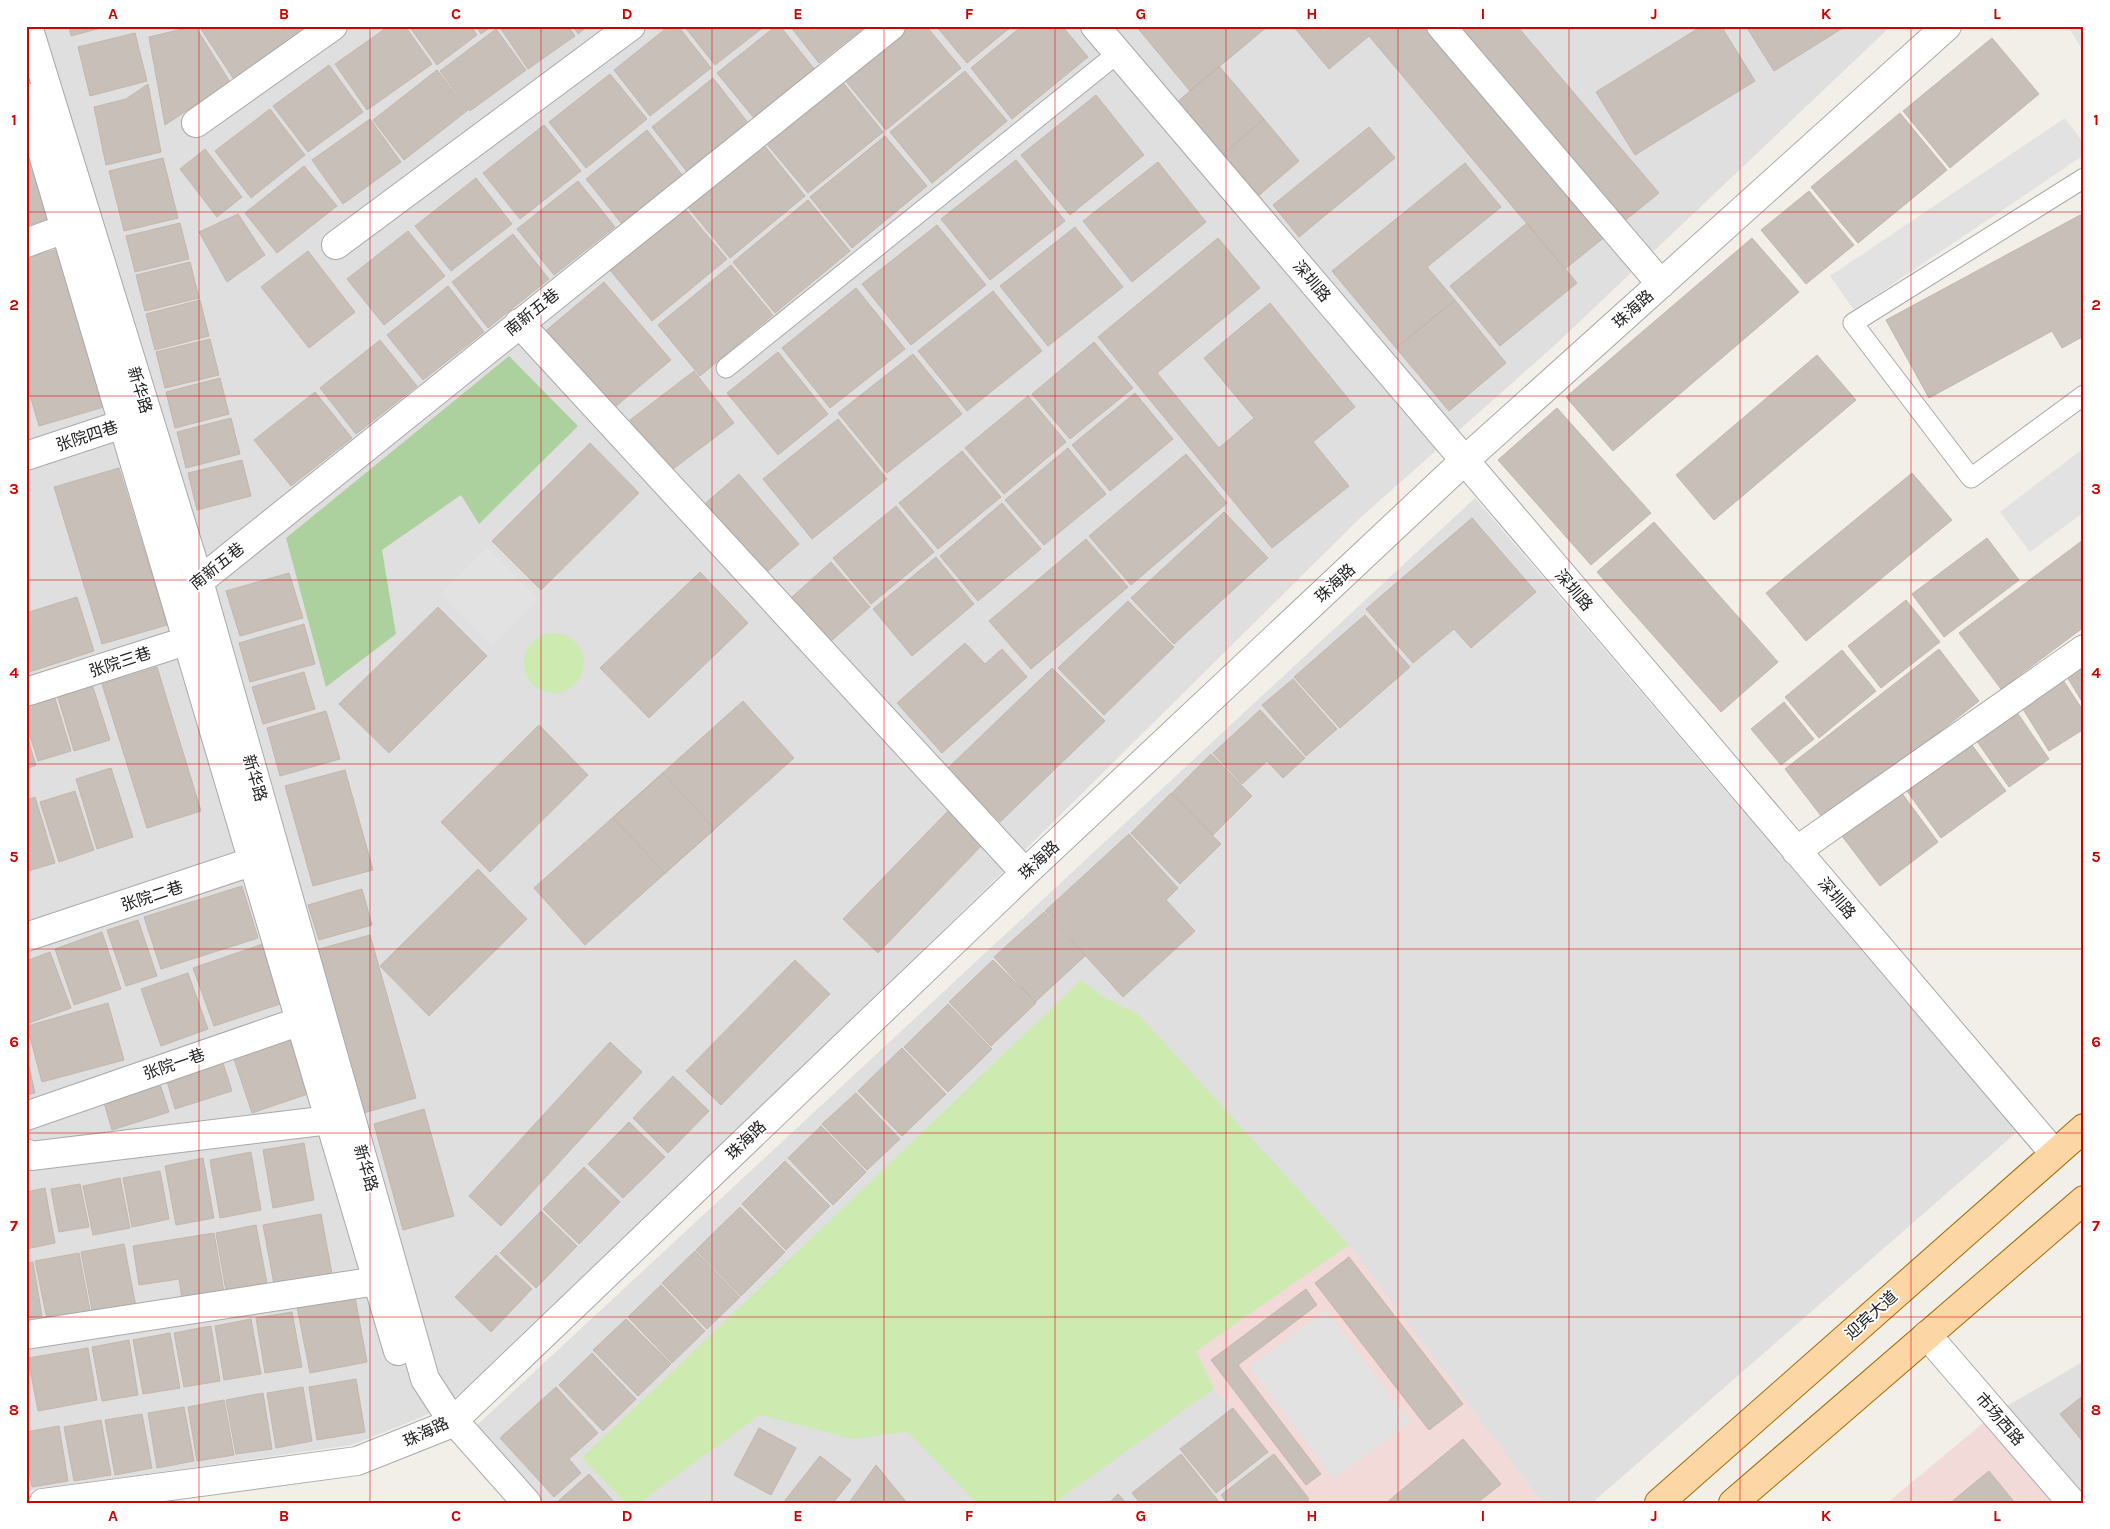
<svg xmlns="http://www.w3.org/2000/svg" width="2110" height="1529" viewBox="0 0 2110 1529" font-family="Karla,'Noto Sans SC',sans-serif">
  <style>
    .residential { fill: #e0dfdf }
    .commercial { fill: #f2dad9 }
    .grass { fill: #cdebb0 }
    .forest { fill: #add19e }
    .parking { fill: #e2e2e2 }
    .building { fill: #c7bfb8; stroke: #c4b6ab }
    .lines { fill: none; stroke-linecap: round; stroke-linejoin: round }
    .service-casing { stroke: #a9a9a9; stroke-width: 21 }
    .minor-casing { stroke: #a9a9a9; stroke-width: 30 }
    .primary-casing { stroke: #a06b00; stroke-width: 30 }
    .service { stroke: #fff; stroke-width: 19 }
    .minor { stroke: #fff; stroke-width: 28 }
    .primary { stroke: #fcd6a4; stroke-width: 28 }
    .grid { fill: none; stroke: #d40000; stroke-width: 1; stroke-opacity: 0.55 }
    .labels { text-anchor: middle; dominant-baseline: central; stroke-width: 4; stroke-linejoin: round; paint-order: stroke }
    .street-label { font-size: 16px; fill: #222; stroke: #fff }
    .neatline { fill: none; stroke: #d40000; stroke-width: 2 }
    .grid-label { font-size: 16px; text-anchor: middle; font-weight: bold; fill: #d40000 }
  </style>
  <rect width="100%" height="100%" fill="#f2efe9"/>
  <path class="residential" d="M26,26H1891L1555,345L1360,518L1021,854L504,1359L448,1402L422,1417L352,1445L26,1491Z
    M1475,498L2017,1132L1592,1503H1542L1348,1246L1214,1389L1233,1408L1268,1452L1274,1454L1309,1499L1305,1503H543L475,1427Z
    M2084,1361V1503L1995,1413Z"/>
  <path class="commercial" d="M1349,1245L1542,1503H1305L1309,1499L1274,1455L1268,1452L1233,1408L1214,1389L1196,1351Z
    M1995,1413L2072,1503H1887Z"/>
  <path class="grass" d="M524 663a30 30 0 1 1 60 0a30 30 0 1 1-60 0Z
    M1081,980L1105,998L1138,1014L1349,1245L1196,1351L1214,1389L1054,1503H977L907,1432L852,1439L760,1415L639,1503H626L582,1458Z"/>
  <path class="forest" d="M509,356L578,426L479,524L461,495L382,550L396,634L326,687L286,538Z"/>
  <path class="parking" d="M2068,26H2084V53Z
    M2065,118L2084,144V155L1854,310L1830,276Z
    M2084,448V512L2030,552L2000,512Z
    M487,547L539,599L492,646L440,594Z
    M1326,1310L1410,1422L1334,1479L1249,1367Z"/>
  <path class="building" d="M69,26H108L71,36Z
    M195,26L230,82L165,125L149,37Z
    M199,26H313L235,81Z
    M389,26H405L432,64L367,110L335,64Z
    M409,26H471L477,35L437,65Z
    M476,26H492L481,34Z
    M499,26H568L575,36L528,69Z
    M573,26H588L578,34Z
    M669,26H678L711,68L650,116L614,70Z
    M684,26H765L715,65Z
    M776,26H780L815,70L754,118L717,73Z
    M790,26H866L819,63Z
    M908,26H926L961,68L886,130L844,79Z
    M936,26H1012L967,63Z
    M1022,26H1062L1088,57L1012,119L971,68Z
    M1136,26H1268L1190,91Z
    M1293,26H1428L1606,236L1565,269L1369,36L1329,69Z
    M1457,26H1517L1659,193L1622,223Z
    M1702,26H1721L1755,81L1635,155L1596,92Z
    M1746,26H1846L1774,71Z
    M496,29L526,70L470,111L440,71Z
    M135,33L147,81L90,96L78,47Z
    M1992,38L2039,94L1950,168L1903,111Z
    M329,65L363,112L308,152L273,106Z
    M1219,66L1264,119L1220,157L1175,104Z
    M437,70L468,110L404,160L373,120Z
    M965,71L1007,121L932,183L890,132Z
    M610,74L647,119L586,168L549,122Z
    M713,78L749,124L688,173L652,127Z
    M841,80L883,132L808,193L766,143Z
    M148,84L161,152L106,165L94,107L126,99Z
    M1096,95L1144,155L1070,215L1021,155Z
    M270,109L305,155L251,198L215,151Z
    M1900,113L1947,170L1858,243L1811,187Z
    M370,119L401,162L343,204L312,160Z
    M1264,119L1299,161L1256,198L1220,157Z
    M544,125L581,171L520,219L483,173Z
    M1369,127L1395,158L1299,237L1273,205Z
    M647,130L683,176L622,224L586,179Z
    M885,136L927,186L852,248L810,197Z
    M26,144L49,219L26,226Z
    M764,145L805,196L730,258L688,207Z
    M205,149L242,197L217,217L180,169Z
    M163,158L178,218L124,231L109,171Z
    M1016,160L1065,221L990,280L941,219Z
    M1158,162L1206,222L1132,282L1083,221Z
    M1465,163L1501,207L1427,267L1455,300L1396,348L1332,271Z
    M304,166L337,206L277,253L245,213Z
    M476,178L512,224L451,271L415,226Z
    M578,181L615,227L554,275L517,229Z
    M1809,191L1854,245L1806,284L1761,230Z
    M808,200L850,251L775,313L733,262Z
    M685,209L727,259L652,321L610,270Z
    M2084,213V336L2062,348L2052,331L1929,398L1886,320Z
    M238,214L265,255L227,282L199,232Z
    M180,223L189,259L135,272L126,236Z
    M1527,223L1577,283L1500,346L1450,286Z
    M937,225L986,285L911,345L862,284Z
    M1075,227L1123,287L1048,346L1000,286Z
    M408,231L445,276L384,325L347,279Z
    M513,234L549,279L488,328L452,282Z
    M1218,238L1260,288L1157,373L1219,448L1254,418L1204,358L1270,303L1355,407L1313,442L1349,486L1272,548L1098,337Z
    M1752,238L1799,292L1613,451L1566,397Z
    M59,249L104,407L39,426L26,381V258Z
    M308,251L355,312L309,348L261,287Z
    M190,262L199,298L145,311L136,275Z
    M731,265L773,315L700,376L658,325Z
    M604,282L671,360L609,412L542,334Z
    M448,286L484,332L423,380L387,335Z
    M856,288L905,349L830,408L782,348Z
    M993,291L1042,351L967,411L918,351Z
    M200,300L209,336L155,350L146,314Z
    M1455,300L1506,363L1449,411L1396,348Z
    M210,339L219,375L165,388L156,352Z
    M380,340L417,386L356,434L320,388Z
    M1094,342L1133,388L1070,439L1032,394Z
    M778,352L828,414L778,455L727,393Z
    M913,354L962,414L887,473L838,413Z
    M1817,355L1856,400L1714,520L1676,475Z
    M694,371L734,423L669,472L630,420Z
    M220,378L229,414L175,428L166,392Z
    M315,392L352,438L291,486L254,440Z
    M1135,393L1173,439L1110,491L1072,445Z
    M1028,396L1066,442L1004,494L965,448Z
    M1557,408L1651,513L1591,565L1498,460Z
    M231,418L240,454L186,468L177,432Z
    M838,419L887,479L812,539L763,479Z
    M590,443L639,493L541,590L492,541Z
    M1068,448L1106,494L1044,545L1005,500Z
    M962,451L1001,497L938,549L899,503Z
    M1186,454L1227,503L1131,585L1089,536Z
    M242,460L251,496L197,510L188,473Z
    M119,468L167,625L102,644L54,487Z
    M1912,473L1952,520L1806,641L1766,593Z
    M739,474L799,544L760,578L699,509Z
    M1002,503L1041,549L978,601L940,556Z
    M896,506L934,552L871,604L833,558Z
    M1224,512L1268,558L1174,644L1131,598Z
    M1472,518L1536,592L1471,648L1454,629L1413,663L1366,609Z
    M1654,522L1778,662L1721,712L1597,572Z
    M1987,538L2019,580L1944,637L1912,594Z
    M1086,539L1128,587L1031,669L989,621Z
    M2083,540L2084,627L2001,689L1959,633Z
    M936,557L974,604L912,656L873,609Z
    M831,562L870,607L830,642L791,598Z
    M700,572L748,623L649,718L600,668Z
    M289,573L303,618L240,636L226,591Z
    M77,597L94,651L26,673V613Z
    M1906,600L1940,642L1881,688L1848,646Z
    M1128,601L1174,647L1104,715L1058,668Z
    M438,607L487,656L389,753L339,704Z
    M1365,615L1410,667L1340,728L1294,677Z
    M304,624L315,664L250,682L239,643Z
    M965,643L985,664L1002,649L1027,677L942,753L897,703Z
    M1939,649L1979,701L1825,821L1785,769Z
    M1842,650L1876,691L1819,738L1785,697Z
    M2084,665V705L2066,675Z
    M157,667L201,811L147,828L102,684Z
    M1052,668L1105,721L1000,822L948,768Z
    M304,672L315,709L263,724L252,687Z
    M1293,679L1337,729L1306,756L1262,705Z
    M2063,680L2084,712V729L2049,751L2021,706Z
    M91,681L110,740L74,751L56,691Z
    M53,692L71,751L38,761L26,723V701Z
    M743,701L794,758L585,945L534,888Z
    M1784,702L1814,739L1781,765L1751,729Z
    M2014,708L2049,759L2009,787L1974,737Z
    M1260,710L1305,758L1283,778L1267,761L1242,784L1213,753Z
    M326,711L340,759L280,776L267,728Z
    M539,725L588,775L490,872L441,822Z
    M26,734L36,765L26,769Z
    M1969,741L2006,791L1941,838L1904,787Z
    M1211,754L1252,796L1213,835L1172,793Z
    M111,768L133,837L97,849L76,779Z
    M345,770L373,870L313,886L285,786Z
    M663,773L715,829L665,873L613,818Z
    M75,791L94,850L59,862L40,802Z
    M1901,792L1938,842L1880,886L1842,836Z
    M1171,793L1221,844L1180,884L1131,833Z
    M35,797L55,863L28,871L26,800Z
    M951,808L986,841L878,953L843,919Z
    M1129,834L1178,888L1166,900L1195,931L1123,997L1045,911Z
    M478,869L527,919L429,1016L380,966Z
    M242,886L258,938L161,969L144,917Z
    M362,889L372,925L319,940L308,905Z
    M1044,912L1085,956L1035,1002L994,957Z
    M138,920L157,976L126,986L107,930Z
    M102,932L121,989L74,1005L55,949Z
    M370,935L416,1098L360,1114L312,951Z
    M263,944L283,1003L214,1026L193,968Z
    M50,952L71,1008L26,1024V961Z
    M795,960L830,994L721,1105L686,1071Z
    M993,960L1036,1003L991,1046L949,1002Z
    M188,973L208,1029L161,1046L141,989Z
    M108,1003L124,1060L42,1082L27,1026Z
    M948,1004L992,1049L948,1092L904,1047Z
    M290,1037L308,1094L252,1113L233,1056Z
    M610,1042L642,1072L501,1226L469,1196Z
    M902,1048L946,1094L902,1136L858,1091Z
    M26,1053L35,1093L26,1095Z
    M222,1060L232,1091L175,1109L166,1078Z
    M673,1076L709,1111L668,1153L633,1118Z
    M159,1081L169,1112L112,1130L103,1099Z
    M856,1093L900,1139L867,1170L822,1124Z
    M424,1109L454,1216L403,1230L374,1124Z
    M629,1122L665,1157L623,1198L588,1164Z
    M821,1126L866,1172L833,1205L788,1158Z
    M304,1143L314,1200L273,1208L263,1150Z
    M251,1152L261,1210L220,1218L210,1160Z
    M203,1158L214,1218L176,1225L165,1166Z
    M785,1161L830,1206L786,1250L742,1204Z
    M584,1167L620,1202L579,1244L543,1209Z
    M160,1171L169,1219L132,1227L123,1178Z
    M120,1178L130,1228L93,1235L83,1186Z
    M80,1184L89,1227L59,1232L51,1189Z
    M45,1188L55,1243L26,1249V1192Z
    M740,1207L785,1252L741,1296L696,1250Z
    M541,1211L577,1246L536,1288L500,1253Z
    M321,1214L333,1279L275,1290L263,1225Z
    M256,1225L267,1283L226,1291L216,1233Z
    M214,1233L224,1292L182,1299L179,1279L139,1285L133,1246Z
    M124,1244L136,1307L93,1315L81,1252Z
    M695,1251L740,1297L707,1329L662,1283Z
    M79,1253L91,1316L48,1324L35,1261Z
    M496,1255L532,1289L491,1332L455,1297Z
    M1349,1257L1463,1404L1429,1430L1315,1283Z
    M33,1262L42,1316L26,1319V1263Z
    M661,1285L705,1331L672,1363L628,1317Z
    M1306,1289L1317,1305L1238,1365L1321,1474L1306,1485L1211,1360Z
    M355,1297L367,1362L310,1373L297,1307Z
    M292,1312L302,1367L265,1373L256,1318Z
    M251,1319L261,1374L224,1380L215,1326Z
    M626,1319L671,1364L638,1396L593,1350Z
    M211,1326L220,1381L184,1387L174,1333Z
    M170,1333L180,1388L143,1394L133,1340Z
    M129,1340L138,1395L102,1401L92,1347Z
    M88,1348L97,1400L38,1411L28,1358Z
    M592,1353L636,1399L603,1431L559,1385Z
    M356,1379L365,1432L317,1440L309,1387Z
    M303,1387L312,1441L276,1448L267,1393Z
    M556,1387L598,1433L569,1459L581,1473L554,1497L500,1438Z
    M263,1393L272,1449L236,1454L226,1400Z
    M2084,1395V1443L2060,1414Z
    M224,1400L234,1455L197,1461L188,1407Z
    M184,1407L194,1461L157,1468L148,1413Z
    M1233,1408L1268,1452L1216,1493L1180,1449Z
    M142,1414L152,1468L115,1475L105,1420Z
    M101,1420L111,1475L74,1481L64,1427Z
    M59,1426L68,1481L32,1487L26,1454V1432Z
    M759,1428L796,1448L771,1495L734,1475Z
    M1463,1439L1501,1484L1477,1503H1386Z
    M1181,1454L1220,1503H1140L1132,1493Z
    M1274,1454L1309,1499L1305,1503H1227L1221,1495Z
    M820,1456L851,1480L833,1503H783Z
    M876,1465L907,1503H849Z
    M1989,1471L2015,1503H1950Z
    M589,1474L615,1503H556Z
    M1118,1494L1126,1503H1109Z"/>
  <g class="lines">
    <g class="service-casing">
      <path id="service" d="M2084,178L1853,323L1971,478L2084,395
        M726,368L1118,53"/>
    </g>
    <g class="minor-casing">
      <path id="minor" d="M28,26L199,581L425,1379L447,1413L527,1503
        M1095,26L2054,1153
        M1441,26L1661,284
        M26,97L398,1351
        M196,123L333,26
        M26,243L81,223
        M336,245L631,26
        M519,323L1017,864
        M26,456L141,418
        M186,592L891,26
        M26,692L205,635
        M1796,851L2084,649
        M26,937L269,856
        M26,1116L318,1015
        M26,1153L31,1156L330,1120
        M26,1335L377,1281
        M1927,1335L2072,1503
        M43,1503L357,1461L450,1424L1024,874L1464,461L1947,26"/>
    </g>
    <g class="primary-casing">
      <path id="primary" d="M1659,1503L2084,1128
        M1733,1503L2084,1200"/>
    </g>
    <use href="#service" class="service"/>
    <use href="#minor" class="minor"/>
    <use href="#primary" class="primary"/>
  </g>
  <path class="grid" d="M199,26V1503M370,26V1503M541,26V1503M712,26V1503M884,26V1503M1055,26V1503M1226,26V1503M1398,26V1503M1569,26V1503M1740,26V1503M1911,26V1503M26,212H2084M26,396H2084M26,580H2084M26,764H2084M26,949H2084M26,1133H2084M26,1317H2084"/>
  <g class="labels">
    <g class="street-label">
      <text transform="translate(1312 281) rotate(50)">深圳路</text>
      <text transform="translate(1633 309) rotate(-42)">珠海路</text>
      <text transform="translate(532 312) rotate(-39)">南新五巷</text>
      <text transform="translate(140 390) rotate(73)">新华路</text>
      <text transform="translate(87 436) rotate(-18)">张院四巷</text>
      <text transform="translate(217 566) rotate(-39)">南新五巷</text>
      <text transform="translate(1335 583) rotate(-43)">珠海路</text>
      <text transform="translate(1574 590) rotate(50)">深圳路</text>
      <text transform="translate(120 662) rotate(-18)">张院三巷</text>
      <text transform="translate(255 778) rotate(74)">新华路</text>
      <text transform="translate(1039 860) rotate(-43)">珠海路</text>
      <text transform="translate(152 896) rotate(-18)">张院二巷</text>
      <text transform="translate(1837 898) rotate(50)">深圳路</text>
      <text transform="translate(174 1064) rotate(-19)">张院一巷</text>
      <text transform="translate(746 1140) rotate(-44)">珠海路</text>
      <text transform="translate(366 1168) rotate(74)">新华路</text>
      <text transform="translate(1871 1315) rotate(-42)">迎宾大道</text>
      <text transform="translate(2000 1419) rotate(49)">市场西路</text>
      <text transform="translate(426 1432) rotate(-25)">珠海路</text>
    </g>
  </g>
  <rect width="2110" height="1529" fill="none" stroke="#ffffff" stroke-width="55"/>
  <rect x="28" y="28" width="2054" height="1474" class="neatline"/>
  <g class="grid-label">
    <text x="113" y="19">A</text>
    <text x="284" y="19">B</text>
    <text x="456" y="19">C</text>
    <text x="627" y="19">D</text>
    <text x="798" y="19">E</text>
    <text x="969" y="19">F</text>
    <text x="1141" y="19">G</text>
    <text x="1312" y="19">H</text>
    <text x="1483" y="19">I</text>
    <text x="1654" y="19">J</text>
    <text x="1826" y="19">K</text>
    <text x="1997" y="19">L</text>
    <text x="14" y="125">1</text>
    <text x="2096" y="125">1</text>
    <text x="14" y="310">2</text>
    <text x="2096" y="310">2</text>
    <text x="14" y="494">3</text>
    <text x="2096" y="494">3</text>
    <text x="14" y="678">4</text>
    <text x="2096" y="678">4</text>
    <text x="14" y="862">5</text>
    <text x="2096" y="862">5</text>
    <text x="14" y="1047">6</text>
    <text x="2096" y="1047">6</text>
    <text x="14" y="1231">7</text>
    <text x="2096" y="1231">7</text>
    <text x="14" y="1415">8</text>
    <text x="2096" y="1415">8</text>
    <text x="113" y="1521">A</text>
    <text x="284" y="1521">B</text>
    <text x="456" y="1521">C</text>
    <text x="627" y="1521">D</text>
    <text x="798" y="1521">E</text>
    <text x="969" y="1521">F</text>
    <text x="1141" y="1521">G</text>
    <text x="1312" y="1521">H</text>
    <text x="1483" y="1521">I</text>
    <text x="1654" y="1521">J</text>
    <text x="1826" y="1521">K</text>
    <text x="1997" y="1521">L</text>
  </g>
</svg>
